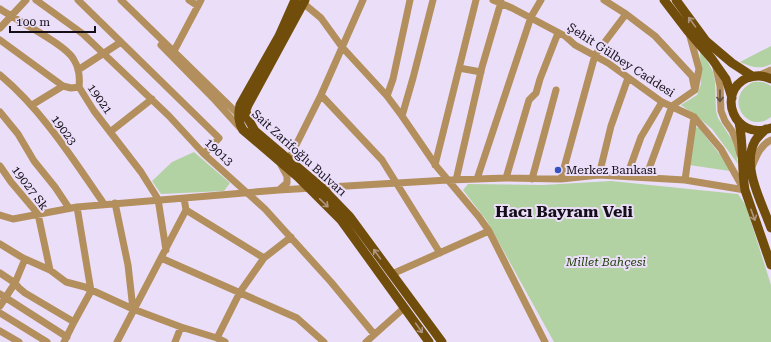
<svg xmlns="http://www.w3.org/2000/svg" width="771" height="342" viewBox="0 0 771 342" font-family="'Roboto Serif',serif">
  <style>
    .green { fill: #b3d2a3 }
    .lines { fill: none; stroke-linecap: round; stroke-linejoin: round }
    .minor { stroke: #b28f5d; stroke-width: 7 }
    .major { stroke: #714d0b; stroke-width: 9 }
    .oneway { stroke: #ae9682 }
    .oneway2 { stroke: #624e3a }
    .poi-dot { fill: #3552c3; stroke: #ebdef9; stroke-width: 1.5 }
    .labels { text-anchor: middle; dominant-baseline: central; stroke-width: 4; stroke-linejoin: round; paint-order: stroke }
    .street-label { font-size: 12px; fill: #130e17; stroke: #ebdef9 }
    .poi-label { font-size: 12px; fill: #130e17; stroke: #ebdef9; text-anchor: start }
    .park-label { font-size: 12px; font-style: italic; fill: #23420d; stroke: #ebdef9 }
    .district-label { font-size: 16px; font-weight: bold; fill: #130e17; stroke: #ebdef9 }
  </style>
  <rect width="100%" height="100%" fill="#ebdef9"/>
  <path class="green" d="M771,46V64C760,70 751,67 740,62Z
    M700,51L708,62L713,72L715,82L716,111L718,118L734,143L738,164L712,129L699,118L681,105L697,95L701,84Z
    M753,82C760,81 765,82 771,86V117C747,136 722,97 753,82Z
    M695,127L699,128L721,156L730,171L689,165Z
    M194,152L230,183L224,191L161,194L152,181L172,162Z
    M611,181L738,194L746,206L771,285V342H554L487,221L463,190L468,184L543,185Z"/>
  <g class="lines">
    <path class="minor" d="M36,0L83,34L169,116L204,154L265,209L331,282L374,334
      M78,0L219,138L204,154
      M121,0L241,117
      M189,0L198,6
      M493,0L512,8L565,36L575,45L608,63L662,102L694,117L721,149L743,188
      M604,0L626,14L655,36L692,76L694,86
      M303,3L321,18L342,47L387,96L402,116L437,167L479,217L489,231L545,342
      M0,9C16,20 67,45 74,60C79,68 80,78 79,87
      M0,28L26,0
      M0,40L63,86L71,88L79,87L94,111L141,172L158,199L166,250
      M161,45L213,98L241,129
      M174,51L201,0
      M459,68L481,72
      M716,68L720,86L721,111L725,121L732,131L737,143L740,155
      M78,70L121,42
      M0,75C42,110 73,159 104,204
      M760,75L771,70
      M321,95L382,160L440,253
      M387,96L393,79L410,0
      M32,105L63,86
      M0,112L18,134L34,161L55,187L69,208
      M402,116L413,78L433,0
      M110,132L152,99
      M289,159L321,95L363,0
      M435,165L476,0
      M0,166L11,182L38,214L50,270
      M752,167C756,157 760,145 771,140
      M599,175L611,126L628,78
      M627,176L641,137L662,102
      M646,177L672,106L695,90L699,69L689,33
      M506,178L529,100L536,93L540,79L558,33
      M477,179L531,17L541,0
      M532,179L556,90
      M561,179L595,55L626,14
      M456,180L482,67L501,2
      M685,180L694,117
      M279,190L448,180L506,178L561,179L599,175L685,180L745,190
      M184,198L186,210L264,258
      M115,203L128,265L133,309
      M0,215L13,219L77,207L279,190L287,183V176L281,165
      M0,244L23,258L50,270L66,282L85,287L133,309L181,327L217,338L225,342
      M161,258L297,318L324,342
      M0,273L15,283L19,288L25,293L74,322
      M392,274L489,231
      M0,294L67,337
      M0,306L15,283L25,259
      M0,313L47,342
      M0,331L19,342
      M217,338L240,292L264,258L291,237
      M64,342L74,322L91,291L77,207
      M117,342L186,210
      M175,342L181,327
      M366,342L404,308"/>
    <path class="major" d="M295,0L279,36L240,105C238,115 238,122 243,130L298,177L341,220L429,342
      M305,0L248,105L246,110L247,117L255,131L321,187L350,217L442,342
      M664,0L687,30L712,59L726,79L732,98
      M676,0L706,41L732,63L752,76
      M771,79C763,75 755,75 747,78C716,92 734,142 771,128
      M739,122C744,145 741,167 745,190L771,265
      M766,129C762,133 758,136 755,141C741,166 762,203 771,228"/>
  </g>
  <defs><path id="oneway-shaft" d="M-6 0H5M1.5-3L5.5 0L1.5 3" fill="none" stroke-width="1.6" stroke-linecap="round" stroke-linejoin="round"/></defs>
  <g class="oneway">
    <use href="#oneway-shaft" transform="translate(692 22) rotate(-126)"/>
    <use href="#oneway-shaft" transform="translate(324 203) rotate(44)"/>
    <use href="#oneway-shaft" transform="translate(753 215) rotate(70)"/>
    <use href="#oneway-shaft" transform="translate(377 254) rotate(-126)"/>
    <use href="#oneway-shaft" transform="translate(419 328) rotate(55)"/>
  </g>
  <use class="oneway2" href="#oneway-shaft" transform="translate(720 96) rotate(90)"/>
  <circle class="poi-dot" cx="558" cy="170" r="4"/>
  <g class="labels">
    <g class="street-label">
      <text transform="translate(621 60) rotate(33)">Şehit Gülbey Caddesi</text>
      <text transform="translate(100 99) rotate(55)">19021</text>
      <text transform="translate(64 130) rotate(53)">19023</text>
      <text transform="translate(219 152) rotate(43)">19013</text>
      <text transform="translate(299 153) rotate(42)">Sait Zarifoğlu Bulvarı</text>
      <text transform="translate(30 188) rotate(53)">19027 Sk</text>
    </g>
    <g class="poi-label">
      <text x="566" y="170">Merkez Bankası</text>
    </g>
    <g class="park-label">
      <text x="606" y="262">Millet Bahçesi</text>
    </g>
    <g class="district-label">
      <text x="564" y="211">Hacı Bayram Veli</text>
    </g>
  </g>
  <path d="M10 26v6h85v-6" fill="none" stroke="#130e17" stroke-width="2"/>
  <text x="16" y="26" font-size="12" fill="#130e17" stroke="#ebdef9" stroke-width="3" paint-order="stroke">100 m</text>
</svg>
